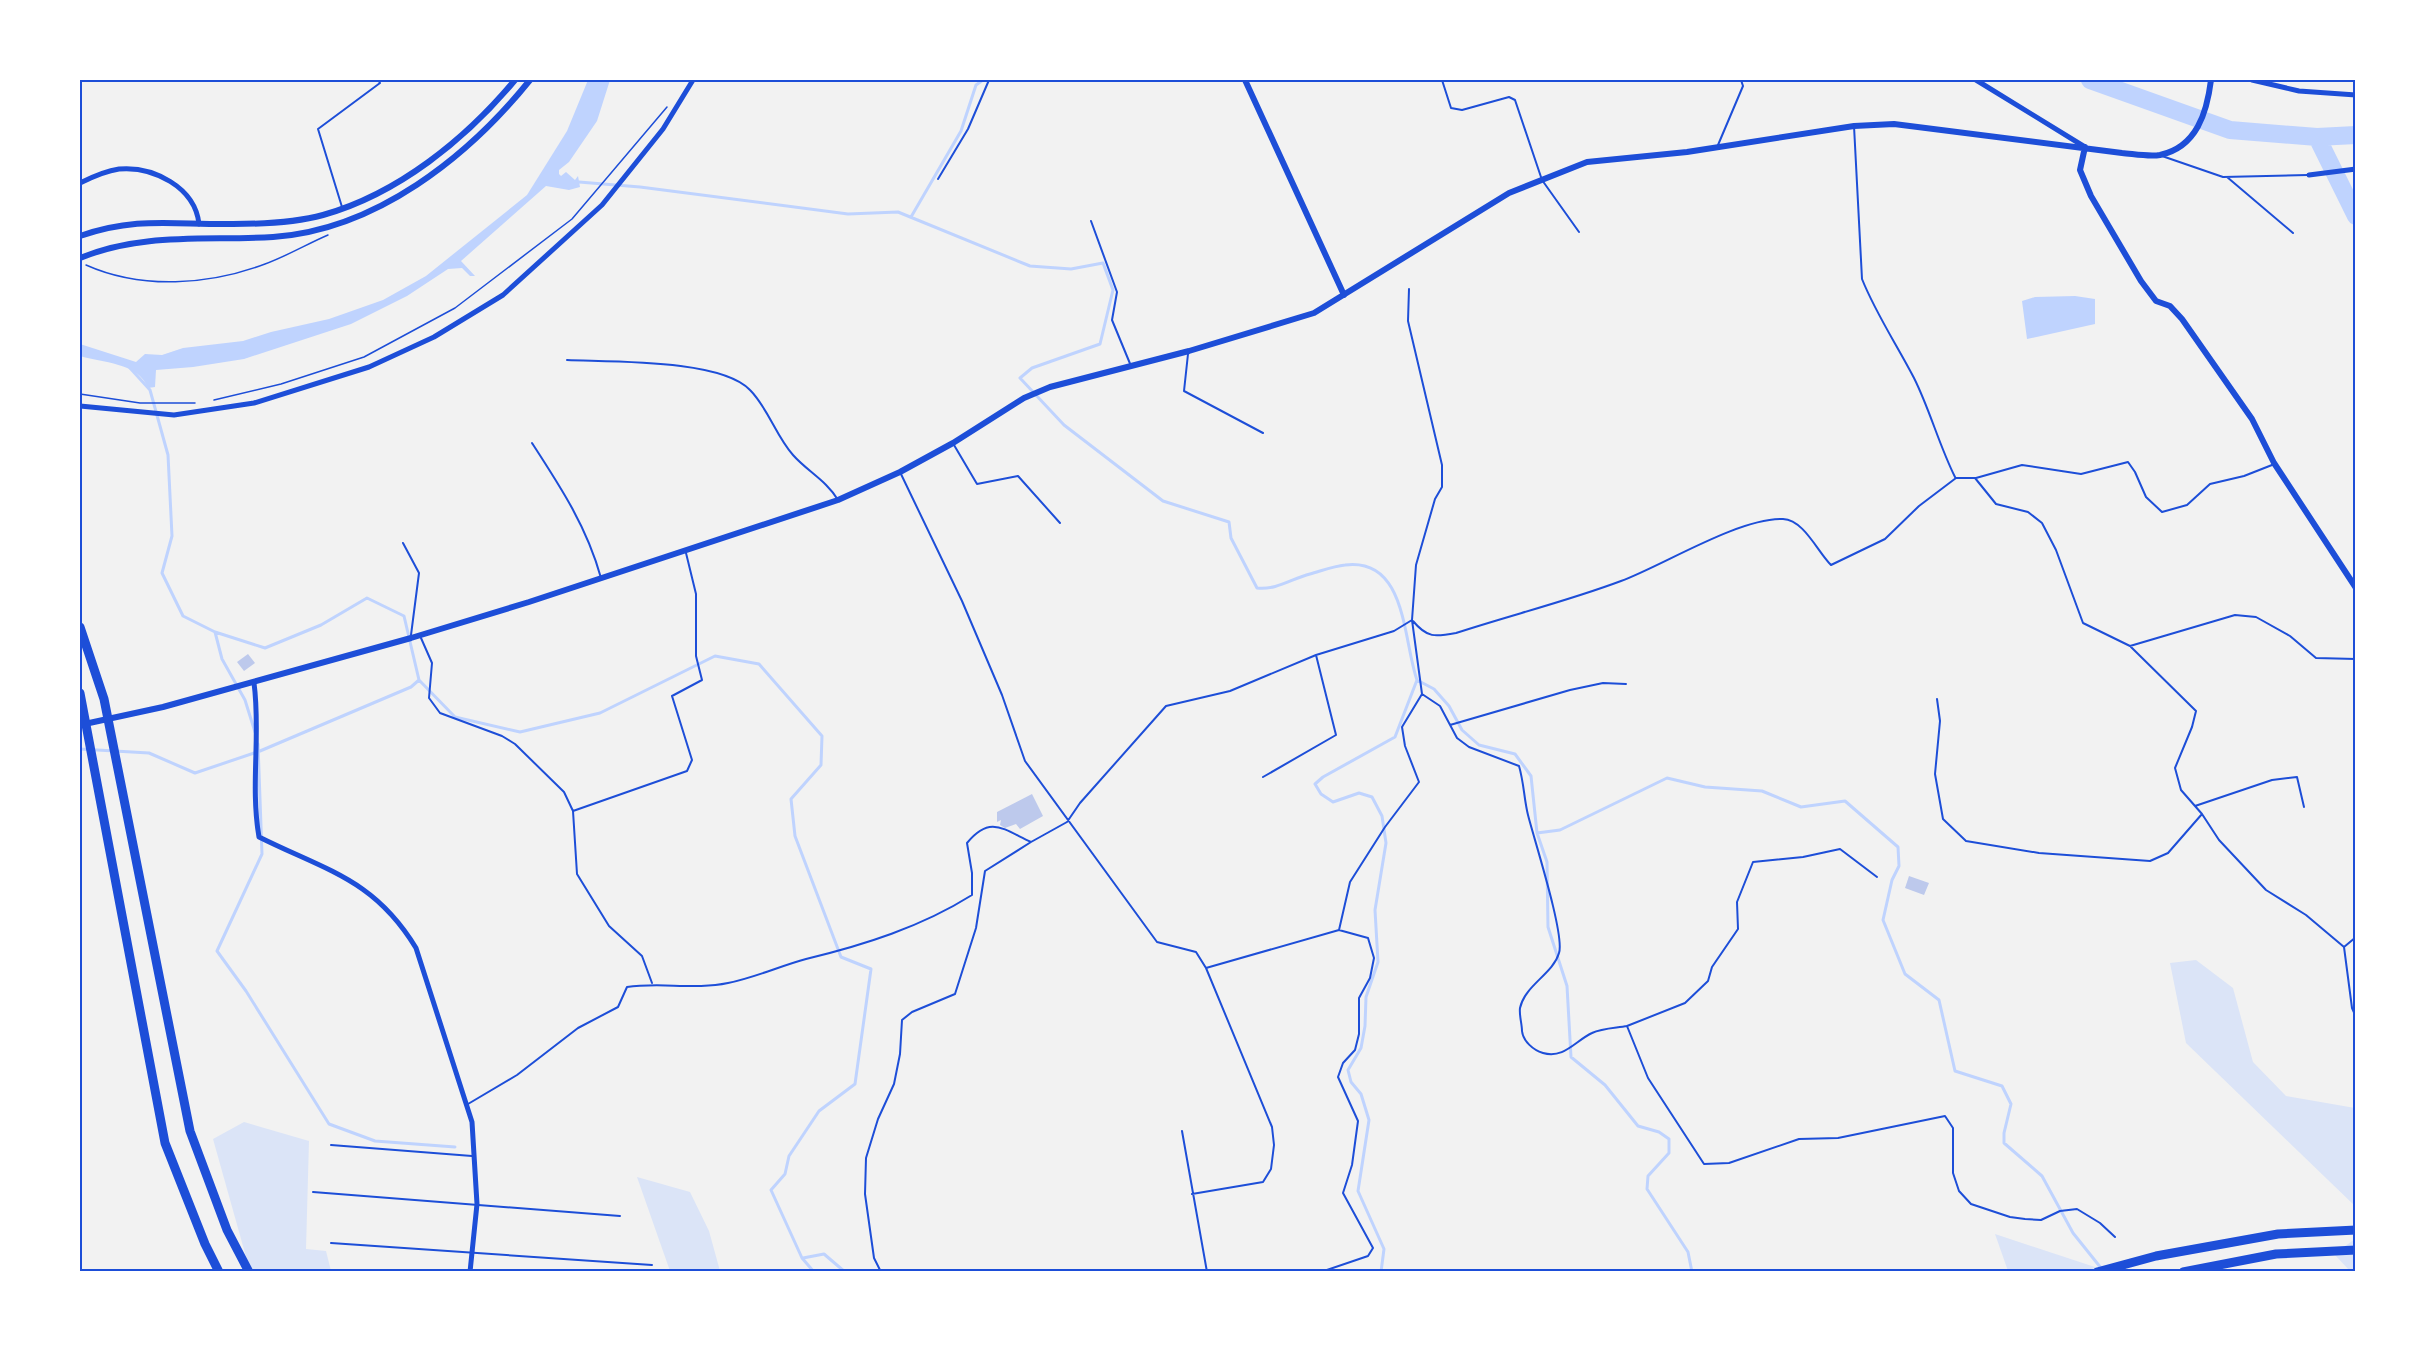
<svg xmlns="http://www.w3.org/2000/svg" width="2435" height="1351" viewBox="0 0 2435 1351" font-family="'DejaVu Sans',sans-serif">
  <style>
    .green { fill: #dbe4f7 }
    .water { fill: #bfd3fe }
    .lines { fill: none; stroke-linecap: round; stroke-linejoin: round }
    .stream { stroke: #bfd3fe; stroke-width: 3 }
    .river { stroke: #bfd3fe; stroke-width: 18 }
    .building { fill: #bdc9ec }
    .path { stroke: #1d4ed8; stroke-width: 1.5 }
    .service { stroke: #1d4ed8; stroke-width: 2 }
    .minor { stroke: #1d4ed8; stroke-width: 5 }
    .tertiary { stroke: #1d4ed8; stroke-width: 6 }
    .motorway { stroke: #1d4ed8; stroke-width: 9 }
    .neatline { fill: none; stroke: #1d4ed8; stroke-width: 2 }
  </style>
  <rect width="100%" height="100%" fill="#f2f2f2"/>
  <path class="green" d="M2196,960L2233,988L2253,1062L2286,1096L2355,1108V1206L2186,1043L2170,963Z
    M244,1122L309,1141L306,1249L326,1251L331,1271H250L213,1139Z
    M637,1177L690,1192L709,1231L720,1271H670Z
    M1995,1234L2107,1271H2008Z
    M2355,1239V1271H2350L2334,1254Z"/>
  <path class="water" d="M588,80H610L597,121L569,162L559,170V174L561,176L566,172L575,180L578,176L580,187L569,190L546,186L461,261L475,276H470L462,268L448,269L407,296L351,324L244,359L193,367L156,370L155,387L148,388C138,362 102,363 80,356V344L136,362L145,354L162,355L183,348L243,341L271,332L329,319L383,300L426,276L527,195L567,131Z
    M2075,296L2095,299V324L2027,339L2022,301L2035,297Z"/>
  <g class="lines">
    <path class="stream" d="M579,182L640,187L848,214L898,212L1030,266L1071,269L1103,263L1113,290L1100,344L1032,368L1020,378L1064,425L1163,501L1229,522L1231,538L1257,588C1277,590 1291,579 1310,574C1321,571 1334,566 1345,565C1407,557 1403,641 1417,680L1434,689L1449,706L1462,730L1479,745L1515,754L1531,776L1537,833L1560,830L1667,778L1705,787L1762,791L1801,807L1845,801L1898,847L1899,866L1892,880L1883,920L1905,974L1939,1000L1955,1071L2002,1086L2011,1104L2004,1133V1143L2042,1176L2073,1233L2101,1268
      M911,217L961,131L976,85L983,80
      M130,368L150,390L168,455L172,536L162,573L183,616L215,632L265,648L321,625L367,598L404,616L419,680L455,717L520,732L600,713L715,656L759,664L822,736L821,765L791,799L795,836L841,957L871,969L855,1084L819,1111L789,1156L785,1174L771,1190L802,1258L814,1272
      M215,632L222,659L245,700L255,732
      M258,744L262,854L217,951L246,991L329,1124L375,1141L455,1147
      M80,749L149,753L195,773L260,751L411,687L419,680
      M1537,833L1547,862L1548,927L1567,986L1571,1057L1605,1085L1638,1126L1659,1132L1669,1139V1153L1648,1176L1647,1189L1688,1252L1692,1272
      M803,1258L824,1254L845,1272
      M1381,1272L1384,1249L1358,1191L1369,1120L1361,1094L1351,1082L1348,1070L1361,1048L1365,1026L1366,997L1378,962L1375,910L1386,843L1382,816L1372,797L1359,793L1333,802L1321,794L1315,784L1323,777L1395,737L1417,680"/>
    <path class="river" d="M2090,80L2230,130L2317,137L2356,135
      M2317,137L2356,216"/>
  </g>
  <path class="building" d="M248,654L255,663L244,671L237,662Z
    M1032,794L1043,816L1020,829L1016,824L1005,828L1000,825L1001,820L997,822V812Z
    M1909,876L1929,883L1924,895L1905,888Z"/>
  <g class="lines">
    <path class="path" d="M86,265C142,290 209,285 265,264C287,256 307,244 328,235
      M80,394L140,403H195
      M214,400L281,384L364,357L455,308L572,219L667,107"/>
    <path class="service" d="M1442,80L1451,108L1462,110L1509,97L1515,100L1542,180L1579,232
      M1854,126L1862,279C1876,314 1897,345 1914,378C1930,410 1939,445 1955,477
      M1718,145L1743,86L1741,80
      M2162,156L2223,177L2308,175
      M2227,177L2293,233
      M938,179L968,129L989,80
      M342,207L318,129L380,83L378,80
      M1091,221L1117,292L1112,320L1131,366
      M1409,289L1408,321L1442,465V487L1435,499L1416,565L1412,620L1422,694L1440,706L1457,738L1469,747L1519,766C1524,783 1524,799 1528,815C1534,839 1565,935 1559,953C1553,974 1525,985 1520,1008C1519,1015 1522,1024 1522,1031C1523,1041 1533,1050 1543,1053C1564,1059 1575,1041 1592,1033C1602,1028 1616,1028 1627,1026L1648,1078L1704,1164L1729,1163L1799,1139L1838,1138L1945,1116L1953,1128V1173L1959,1191L1971,1204L2010,1217L2025,1219L2041,1220L2060,1211L2077,1209L2100,1223L2115,1237
      M1188,354L1184,391L1263,433
      M567,360C610,362 721,359 750,390C768,408 776,436 793,455C807,471 827,481 838,500
      M532,443C560,486 587,527 601,578
      M954,445L977,484L1018,476L1060,523
      M900,472L962,601L1002,695L1025,761L1157,942L1196,952L1206,968L1272,1127L1274,1145L1271,1169L1263,1182L1192,1194
      M1976,478L2022,465L2081,474L2128,462L2135,472L2146,497L2162,512L2187,505L2210,484L2244,476L2272,465
      M403,543L419,573L411,635
      M1413,621C1427,638 1435,637 1456,633C1511,615 1568,601 1621,581C1664,565 1738,518 1783,519C1804,520 1817,551 1831,565L1885,539L1919,506L1956,478H1975L1996,504L2028,512L2042,523L2056,550L2083,623L2130,646L2235,615L2256,617L2290,636L2316,658L2356,659
      M421,638L432,663L429,698L440,713L502,736L515,744L564,792L573,811L577,874L609,926L642,956L652,983
      M2131,647L2196,711L2192,727L2175,768L2181,790L2202,814L2219,840L2266,890L2306,915L2344,947L2352,1008L2356,1017
      M1937,699L1940,721L1935,774L1943,819L1966,841L2039,853L2150,861L2168,853L2202,814
      M1450,725L1570,690L1603,683L1626,684
      M1263,777L1336,735L1316,655
      M2195,806L2272,780L2297,777L2304,807
      M573,811L687,771L692,760L672,696L702,680L696,656V594L686,553
      M2344,947L2356,937
      M1206,968L1339,930L1350,882L1385,827L1419,782L1405,746L1402,727L1422,694
      M1627,1026L1685,1003L1708,981L1712,967L1738,929L1737,902L1753,862L1803,857L1840,849L1877,877
      M468,1104L517,1075L578,1028L618,1007L627,987C660,982 695,990 728,983C754,978 780,966 806,959C864,945 921,927 972,895V873L967,843C990,815 1003,829 1031,842L1067,822L1080,803L1166,706L1230,691L1316,655L1394,631L1412,620
      M1182,1131L1207,1272
      M331,1145L472,1156
      M313,1192L620,1216
      M331,1243L652,1265
      M881,1272L874,1258L865,1194L866,1158L878,1119L894,1084L900,1054L902,1020L912,1012L955,994L976,928L985,871L1031,842
      M1321,1272L1368,1256L1373,1248L1343,1193L1352,1165L1358,1121L1338,1077L1343,1063L1355,1050L1359,1034V998L1370,978L1374,958L1368,938L1339,930"/>
    <path class="minor" d="M1976,80L2085,147
      M2252,80L2299,91L2356,95
      M2309,175L2356,169
      M80,183C92,177 105,171 119,169C153,166 195,187 199,224
      M80,406L174,415L254,403L369,367L434,337L503,295L602,205L663,129L693,80
      M254,683C261,734 250,785 259,837C327,871 374,879 416,948L472,1122L477,1204L470,1272"/>
    <path class="tertiary" d="M1245,80L1344,295
      M2085,147L2080,170L2091,196L2141,281L2156,301L2170,306L2182,319L2252,419L2274,463L2356,588
      M80,236C137,216 175,225 233,224C263,224 294,223 323,215C398,194 466,139 515,80
      M80,258C143,232 207,241 273,237C376,230 468,157 530,80
      M80,725L163,707L411,638L529,602L838,500L900,472L953,443L1024,398L1050,387L1189,351L1314,313L1509,193L1587,162L1687,152L1854,126L1894,124L2122,153C2134,154 2149,157 2160,155C2197,147 2207,112 2211,80"/>
    <path class="motorway" d="M80,627L104,699L190,1131L227,1230L249,1272
      M80,693L165,1143L205,1244L219,1272
      M2097,1272L2156,1256L2278,1234L2356,1230
      M2183,1272L2276,1254L2356,1250"/>
  </g>
  <rect width="2435" height="1351" fill="none" stroke="#ffffff" stroke-width="162"/>
  <rect x="81" y="81" width="2273" height="1189" class="neatline"/>
</svg>
